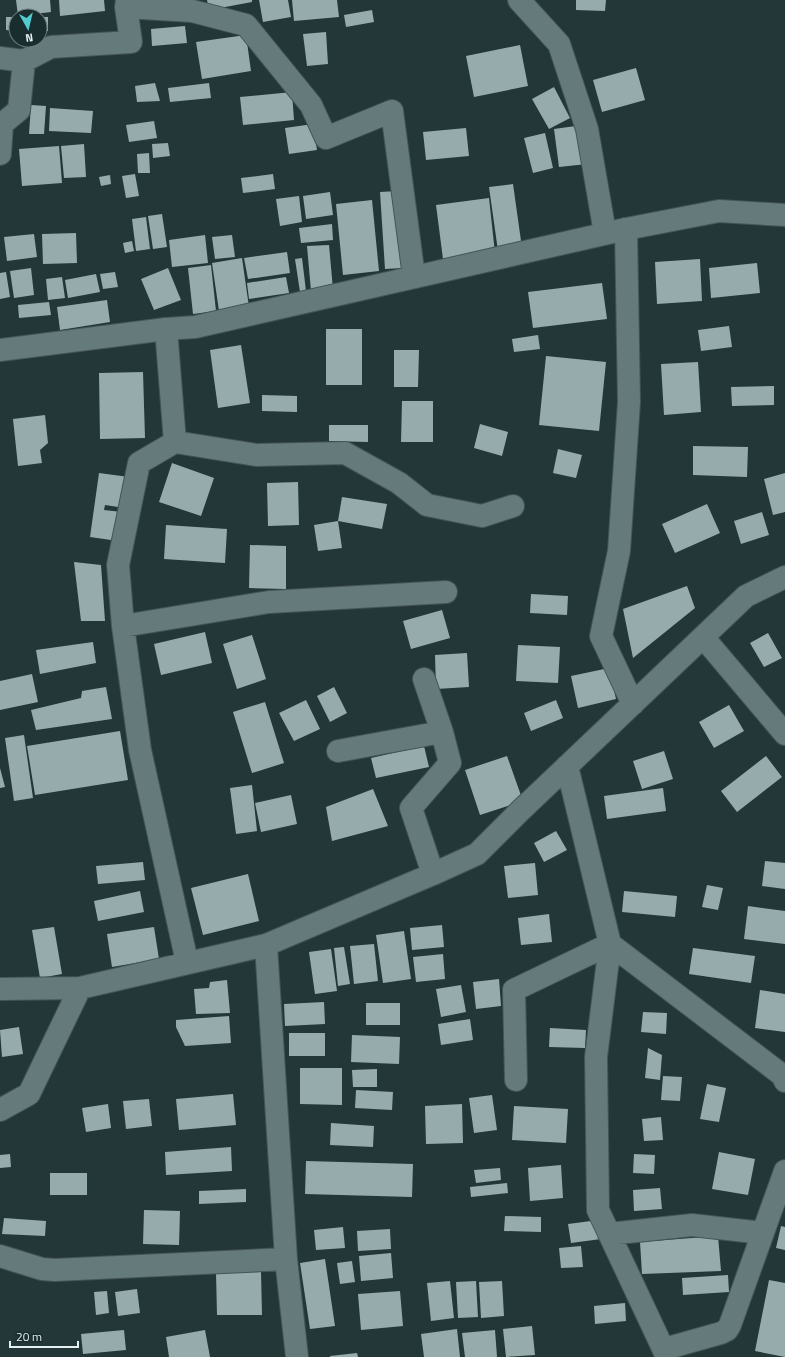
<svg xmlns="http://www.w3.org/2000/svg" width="785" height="1357" viewBox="0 0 785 1357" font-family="'Titillium Web',sans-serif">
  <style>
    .building { fill: #96acac }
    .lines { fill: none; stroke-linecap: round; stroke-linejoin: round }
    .minor-casing { stroke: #445556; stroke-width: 24 }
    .tertiary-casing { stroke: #445556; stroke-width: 24 }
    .minor { stroke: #657a7b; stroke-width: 22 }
    .tertiary { stroke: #657a7b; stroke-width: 22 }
  </style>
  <rect width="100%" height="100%" fill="#243738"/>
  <path class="building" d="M16,0H50L51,12L18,16Z
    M59,0H104L105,11L60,16Z
    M207,0H252V2L209,10Z
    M259,0H288L291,17L263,22Z
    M292,0H337L339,17L294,21Z
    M576,0H606L605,11L576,10Z
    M372,10L374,22L346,27L344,15Z
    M6,17H16V31L6,30Z
    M40,17H48V31H40Z
    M185,26L187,43L152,46L151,29Z
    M326,32L328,64L307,66L303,34Z
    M246,35L251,71L202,79L196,42Z
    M520,45L528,86L474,97L466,56Z
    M636,68L645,100L602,112L593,80Z
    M155,83L160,101L137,102L135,86Z
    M209,83L211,98L170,102L168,88Z
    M554,87L570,118L549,129L532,99Z
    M292,92L294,120L243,125L240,97Z
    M31,105L46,106L44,134H29Z
    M50,108L93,111L91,133L49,131Z
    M154,121L157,138L129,142L126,125Z
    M313,124L317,150L289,154L285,128Z
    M583,125L587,164L559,167L554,129Z
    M466,128L469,156L426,160L423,132Z
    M545,133L553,168L533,173L524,138Z
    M168,143L170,156L153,158L152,144Z
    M84,144L86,177L64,178L61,146Z
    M59,146L62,183L22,186L19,149Z
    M149,153L150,173H138L137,154Z
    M135,174L139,196L126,198L122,176Z
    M273,174L275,189L243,193L241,178Z
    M110,175L111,184L101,186L99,177Z
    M513,184L522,248L498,251L489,187Z
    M398,191L403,268L385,269L380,192Z
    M330,192L333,215L306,219L303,196Z
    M299,196L302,222L280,226L276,199Z
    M489,198L495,253L443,259L436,205Z
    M372,200L379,271L343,275L336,204Z
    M162,214L167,247L153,249L148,216Z
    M146,217L150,249L136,251L132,219Z
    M332,224L333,240L301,243L299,228Z
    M76,233L77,263L43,264L42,234Z
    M34,234L37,257L7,261L4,237Z
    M205,235L208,263L172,267L169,240Z
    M232,235L235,257L215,259L212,237Z
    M132,241L134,251L125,253L123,243Z
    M329,245L333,289L311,291L307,246Z
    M287,252L290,273L248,279L244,258Z
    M242,258L249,307L219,311L212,263Z
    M302,258L306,291L300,292L295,259Z
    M700,259L702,301L657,304L655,262Z
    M757,263L760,293L711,298L709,268Z
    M211,265L216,311L193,314L188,268Z
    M31,268L34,295L14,298L10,271Z
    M168,268L181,300L154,310L141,279Z
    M6,272L10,297L0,299V273Z
    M115,272L118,287L103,289L100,274Z
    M96,274L100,292L68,298L65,280Z
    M62,277L65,298L48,300L46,279Z
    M286,277L289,293L249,299L247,283Z
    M602,283L607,319L533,328L528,292Z
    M107,300L110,322L60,330L57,307Z
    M49,302L51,315L19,318L18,305Z
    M729,326L732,347L701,351L698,330Z
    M326,329H362V385H326Z
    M538,335L540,349L514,352L512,339Z
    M241,345L250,403L218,408L210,350Z
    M394,350H419L418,387H394Z
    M546,356L606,362L599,431L539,425Z
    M698,362L701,412L664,415L661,364Z
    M143,372L145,438L100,439L99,373Z
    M774,386V405L732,406L731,387Z
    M262,395L297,396V412L262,411Z
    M402,401H433V442H401Z
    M45,415L48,443L40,450L42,463L18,466L13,419Z
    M480,424L508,432L502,456L474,448Z
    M329,425H368V442L329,441Z
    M693,446L748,447L747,477L693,475Z
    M558,449L582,455L576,478L553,473Z
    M172,463L214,478L201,516L159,502Z
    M99,473L129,477L125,508L105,505L104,510L122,512L111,540L90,537Z
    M785,473V512L773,515L764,479Z
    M298,482L299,525L268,526L267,483Z
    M342,497L387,504L382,529L338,521L342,548L318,551L314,525L338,521Z
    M707,504L720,533L675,553L662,524Z
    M762,512L769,535L741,544L734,521Z
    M166,525L227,529L225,563L164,559Z
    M250,545L286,546V589L249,588Z
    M74,562L101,565L105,621H81Z
    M687,586L695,608L633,658L623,609Z
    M531,594L568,596L567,615L530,613Z
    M442,610L450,638L411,649L403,621Z
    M205,632L212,663L161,675L154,644Z
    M768,633L782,658L764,667L750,643Z
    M252,635L266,679L237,689L223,644Z
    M93,642L96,663L40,674L36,650Z
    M518,645L560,647L558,683L516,681Z
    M467,653L469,687L436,689L435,655Z
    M609,668L616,699L578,708L571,676Z
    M32,674L38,702L0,710V681Z
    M106,687L112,719L36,730L31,710L81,698L82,691Z
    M334,687L347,713L330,722L317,696Z
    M306,700L320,729L294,741L279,713Z
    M556,700L563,718L531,731L524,713Z
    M265,702L284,763L252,773L233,712Z
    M729,705L744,731L714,748L699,722Z
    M120,731L128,780L35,795L27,746Z
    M24,735L33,798L14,801L5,738Z
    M424,746L429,767L376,778L371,758Z
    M664,751L673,779L642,789L633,761Z
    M507,756L523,801L480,815L465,770Z
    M766,756L782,777L737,812L721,791Z
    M0,768L5,787L0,788Z
    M252,785L257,831L236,834L230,788Z
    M663,788L666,811L607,819L604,796Z
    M373,789L388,826L332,841L326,807Z
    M291,795L297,824L261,832L255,803Z
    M556,831L567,850L544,862L534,843Z
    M765,861L785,863V889L762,886Z
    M143,862L145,880L98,884L96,866Z
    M535,863L538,895L508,898L504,866Z
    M248,874L259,921L203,935L191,888Z
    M707,885L723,888L718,910L702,907Z
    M140,891L144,912L98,921L94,901Z
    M624,891L677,896L675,917L622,912Z
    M748,906L785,911V944L744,939Z
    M549,914L552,942L521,945L518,918Z
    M442,925L444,947L412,950L410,928Z
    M54,927L62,974L40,978L32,930Z
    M154,927L159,959L112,967L107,934Z
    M404,931L411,979L383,983L376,935Z
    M374,944L378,981L354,984L350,946Z
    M344,947L350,984L338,986L334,948Z
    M693,948L755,956L751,983L689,974Z
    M331,949L337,991L315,994L309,952Z
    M443,954L445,979L416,982L413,957Z
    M499,979L501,1006L476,1009L473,982Z
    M227,980L230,1013L196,1014L194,989L209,988L210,982Z
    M461,985L466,1012L441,1017L436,989Z
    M760,990L785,994V1032L755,1028Z
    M324,1002L325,1024L285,1026L284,1004Z
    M366,1003H400V1025H366Z
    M643,1012L667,1013L666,1034L641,1032Z
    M229,1016L231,1043L185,1046L176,1027V1020Z
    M470,1019L473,1040L441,1045L438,1024Z
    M19,1027L23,1054L2,1057L0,1030Z
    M550,1028L586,1030L585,1048L549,1047Z
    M289,1033H325V1056H289Z
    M352,1035L400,1037L399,1064L351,1062Z
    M648,1048L662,1055L660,1080L645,1078Z
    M300,1068H342V1105L300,1104Z
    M377,1069V1087H353L352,1070Z
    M663,1076L682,1077L680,1101L661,1100Z
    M707,1084L726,1088L719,1122L700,1119Z
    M356,1090L393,1092L392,1110L355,1108Z
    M233,1094L236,1125L179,1130L176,1099Z
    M492,1095L497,1130L474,1133L469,1098Z
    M149,1099L152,1126L126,1129L123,1101Z
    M108,1104L111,1128L86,1132L82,1108Z
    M462,1104L463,1143L426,1144L425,1106Z
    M514,1106L568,1109L566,1143L512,1140Z
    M661,1117L663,1140L644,1141L642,1119Z
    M331,1123L374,1126L373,1147L330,1145Z
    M231,1147L232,1171L166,1175L165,1152Z
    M719,1152L755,1159L748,1195L712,1189Z
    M10,1154L11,1167L0,1168V1155Z
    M634,1154L655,1155L654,1174L633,1173Z
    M306,1161L413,1164L412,1197L305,1194Z
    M561,1165L563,1198L530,1201L528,1168Z
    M500,1168L501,1180L476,1183L474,1170Z
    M50,1173H87V1195H50Z
    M507,1183L508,1193L471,1197L470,1187Z
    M660,1188L662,1209L634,1211L633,1190Z
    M246,1189V1202L199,1204V1191Z
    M144,1210L180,1211L179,1245L143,1244Z
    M505,1216L541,1217V1232L504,1231Z
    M4,1218L46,1221L45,1236L2,1234Z
    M599,1220L601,1239L571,1243L568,1224Z
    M781,1226L785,1227V1250L776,1248Z
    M343,1227L345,1248L316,1250L314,1230Z
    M390,1229L391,1249L358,1251L357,1231Z
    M718,1236L721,1271L642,1274L640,1242Z
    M581,1246L583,1267L561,1268L559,1248Z
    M391,1253L393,1278L361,1281L359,1256Z
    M325,1259L335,1326L310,1329L300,1263Z
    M352,1261L355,1282L340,1284L337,1263Z
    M261,1272L262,1315H217L216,1273Z
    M728,1275L729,1292L683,1295L682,1278Z
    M769,1280L785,1283V1357L755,1351Z
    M450,1281L454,1318L431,1321L427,1283Z
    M476,1281L478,1317L458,1318L456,1282Z
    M502,1281L504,1316L481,1318L479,1282Z
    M137,1289L140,1313L118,1316L115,1292Z
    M107,1291L109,1313L96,1315L94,1292Z
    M400,1291L403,1326L361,1330L358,1294Z
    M625,1303L626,1321L595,1324L594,1306Z
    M532,1326L535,1355L506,1357L503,1329Z
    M457,1329L460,1357H424L421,1334Z
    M124,1330L126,1350L83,1354L81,1334Z
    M205,1330L210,1357H169L166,1337Z
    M495,1330L497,1357H465L462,1333Z
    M357,1353L358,1357H330V1356Z"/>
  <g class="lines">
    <g class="minor-casing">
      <path id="minor" d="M127,0L126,7L192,11L246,25L311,105L326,138L392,111L414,277
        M519,0L559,44L587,129L605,233
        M0,58L24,61L51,47L131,42L126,7
        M0,154L2,124L19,110L24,61
        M626,229L629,402L619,551L601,636L633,704
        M166,329L175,442L139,463L118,565L123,626L140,750L187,962
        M175,442L256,455L345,453L399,483L427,505L482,516L513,506
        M123,626L269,602L446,592
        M703,637L785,734
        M424,679L442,732
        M338,751L442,732L450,763L411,808L433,874
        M567,766L610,944L782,1075L785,1081
        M266,945L286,1259L297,1357
        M0,989L80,988
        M516,1080L514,990L610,944L596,1057L598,1210L667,1357
        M0,1110L29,1094L80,988L266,945L433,874L477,854L520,811L746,596L785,577
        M609,1234L692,1225L763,1233
        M0,1256L42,1269L55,1270L286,1259
        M664,1349L721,1333L727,1330L730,1325L785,1171"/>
    </g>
    <g class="tertiary-casing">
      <path id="tertiary" d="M0,350L166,329L195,327L626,229L719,211L785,215"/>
    </g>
    <use href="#minor" class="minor"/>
    <use href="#tertiary" class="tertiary"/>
  </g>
  <g transform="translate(28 28) rotate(172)"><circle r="19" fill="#1a2d2e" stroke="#6b7b7c"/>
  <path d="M0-3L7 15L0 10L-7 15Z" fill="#52ccd0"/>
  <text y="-6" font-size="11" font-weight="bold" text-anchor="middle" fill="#e5f0f1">N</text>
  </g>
  <path d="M10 1341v6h68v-6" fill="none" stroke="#e5f0f1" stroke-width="2"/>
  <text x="16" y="1341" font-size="12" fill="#e5f0f1" stroke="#1a2d2e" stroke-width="3" paint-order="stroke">20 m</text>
</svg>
